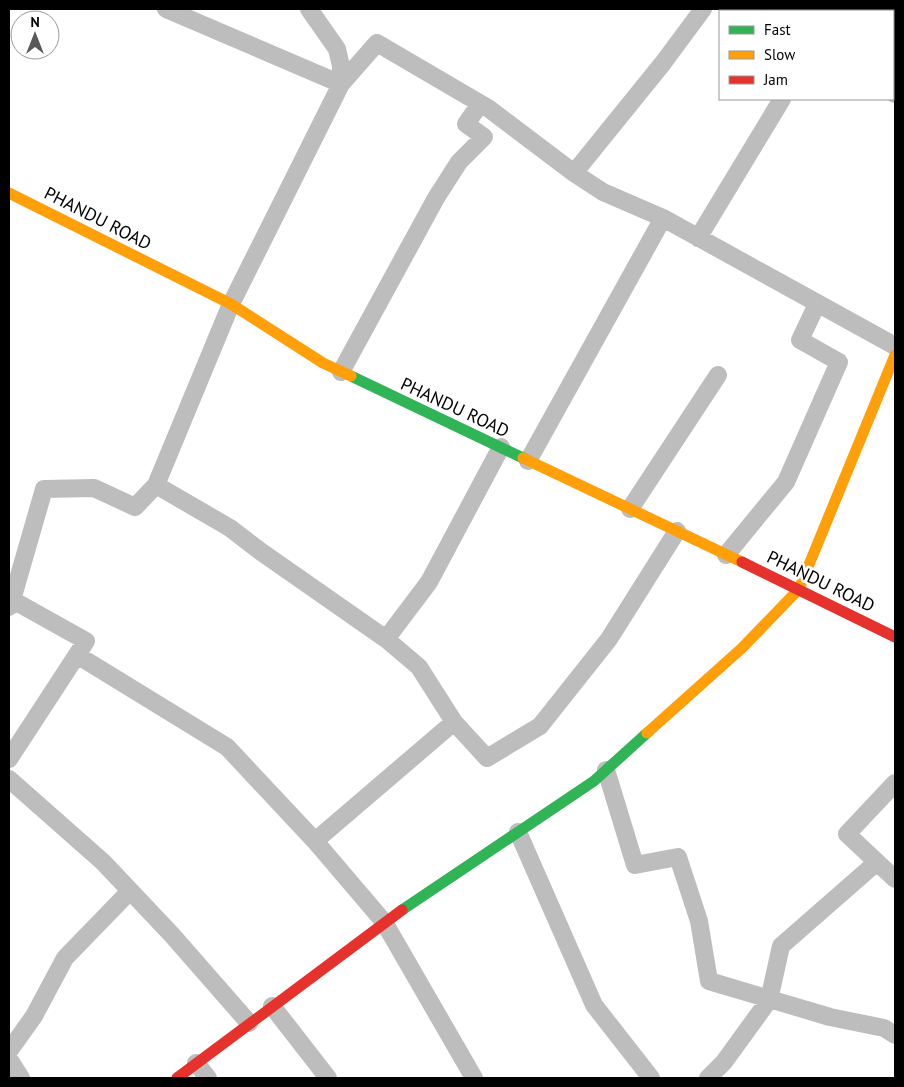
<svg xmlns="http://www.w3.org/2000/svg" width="904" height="1087" viewBox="0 0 904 1087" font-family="'PT Sans',sans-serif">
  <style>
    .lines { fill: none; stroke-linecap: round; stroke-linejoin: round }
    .street { stroke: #bdbdbd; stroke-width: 18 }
    .fast { stroke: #30b455; stroke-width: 11 }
    .slow { stroke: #ff9f0a; stroke-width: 11 }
    .jam { stroke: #e5322d; stroke-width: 11 }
    .labels { text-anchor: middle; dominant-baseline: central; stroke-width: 5; stroke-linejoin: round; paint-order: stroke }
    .street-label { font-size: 18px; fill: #000; stroke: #fff }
  </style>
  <rect width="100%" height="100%" fill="#fff"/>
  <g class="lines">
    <path class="street" d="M166,9L341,84L377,43L488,108L574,173
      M309,9L337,49L341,66V84L231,304L156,485L230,528L260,551L386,639L419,667L454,722
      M736,9L740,11
      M765,11L767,9
      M829,11L831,9
      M893,93L895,94
      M663,218L895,346
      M698,238L782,99
      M341,372L436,198L459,162L484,137L466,124L480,104
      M528,461L663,218L603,192L574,173L663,63L703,9
      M630,509L718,375
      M726,555L786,482L839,362L800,340L817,304
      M9,598L86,641L9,759
      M9,607L12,600L44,489L94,488L135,507L156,485
      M386,639L429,582L501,447
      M77,655L227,747L315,841L384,922L474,1078
      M606,770L635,865L678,857L699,921L709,981L830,1017L884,1028L895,1035
      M9,779L103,862L172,935L249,1023
      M895,783L847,834L895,879
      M518,832L594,1005L651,1078
      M315,841L454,722L487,758L540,726L609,639L677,531
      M272,1006L328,1078
      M9,1051L34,1016L65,958L130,891
      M9,1059L21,1078
      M196,1063L208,1078
      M708,1078L724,1062L769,1000L781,946L877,862"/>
    <path class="fast" d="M351,376L523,458
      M402,910L594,781L647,733"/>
    <path class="slow" d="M9,193L231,304L323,363L351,376
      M523,458L742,562
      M647,733L742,648L799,589L895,355"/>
    <path class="jam" d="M742,562L895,637
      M177,1078L402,910"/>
  </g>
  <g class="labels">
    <g class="street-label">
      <text transform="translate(98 218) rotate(27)">PHANDU ROAD</text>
      <text transform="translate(455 407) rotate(25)">PHANDU ROAD</text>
      <text transform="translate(821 581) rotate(26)">PHANDU ROAD</text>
    </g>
  </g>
  <rect width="904" height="1087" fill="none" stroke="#000000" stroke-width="20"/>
  <rect x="719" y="10" width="175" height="90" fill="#ffffff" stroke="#999999"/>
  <rect x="729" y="26" width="25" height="8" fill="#30b455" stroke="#999999"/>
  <text x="764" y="35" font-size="15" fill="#000000">Fast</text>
  <rect x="729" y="51" width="25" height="8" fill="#ff9f0a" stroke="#999999"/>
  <text x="764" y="60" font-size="15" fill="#000000">Slow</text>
  <rect x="729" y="76" width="25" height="8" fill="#e5322d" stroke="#999999"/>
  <text x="764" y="85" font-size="15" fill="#000000">Jam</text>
  <g transform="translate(35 35)"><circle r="24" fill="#ffffff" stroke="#999999"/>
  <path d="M0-4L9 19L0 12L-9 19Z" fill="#595959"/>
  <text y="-8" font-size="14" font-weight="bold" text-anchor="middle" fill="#000000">N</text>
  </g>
</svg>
